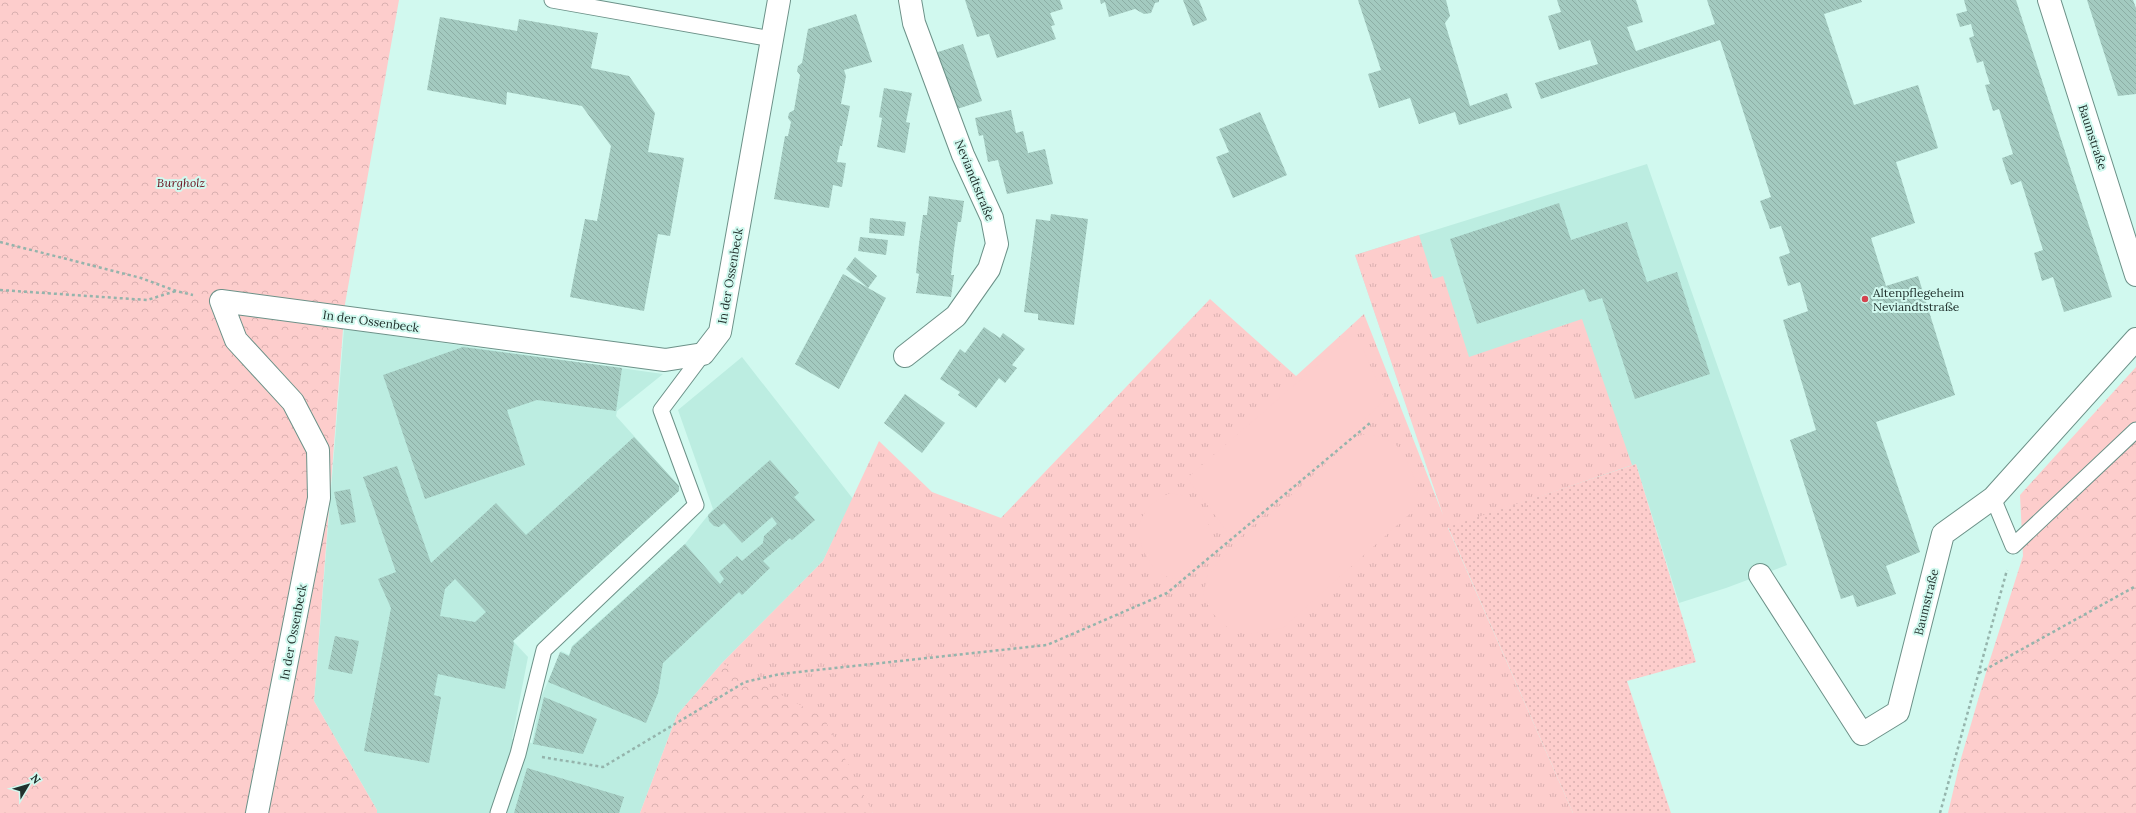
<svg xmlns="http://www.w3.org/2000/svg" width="2136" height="813" viewBox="0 0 2136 813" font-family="Lora,serif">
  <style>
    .built { fill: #bcede1 }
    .grass { fill: url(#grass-tufts) }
    .forest { fill: url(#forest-crowns) }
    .garden { fill: url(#garden-dots) }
    .pitch { fill: #fdcdcc }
    .building { fill: url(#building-back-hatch); fill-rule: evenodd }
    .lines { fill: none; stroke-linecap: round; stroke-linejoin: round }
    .lane-casing { stroke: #6c9188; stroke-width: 17 }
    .street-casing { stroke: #6c9188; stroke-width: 24 }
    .path { stroke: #95b4ac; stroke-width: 2.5; stroke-dasharray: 3 3; stroke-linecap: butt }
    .lane { stroke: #fff; stroke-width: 15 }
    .street { stroke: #fff; stroke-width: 22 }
    .poi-dot { fill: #d4434f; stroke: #d1f9ef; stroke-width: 1.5 }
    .labels { text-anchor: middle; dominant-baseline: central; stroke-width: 4; stroke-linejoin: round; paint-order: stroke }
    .street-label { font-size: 12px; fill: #21312d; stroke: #d1f9ef }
    .park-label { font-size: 12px; font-style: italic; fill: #6b111d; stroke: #d1f9ef }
    .poi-label { font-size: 12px; fill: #21312d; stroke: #d1f9ef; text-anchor: start }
  </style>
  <defs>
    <pattern id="grass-tufts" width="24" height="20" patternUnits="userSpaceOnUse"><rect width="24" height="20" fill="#fdcdcc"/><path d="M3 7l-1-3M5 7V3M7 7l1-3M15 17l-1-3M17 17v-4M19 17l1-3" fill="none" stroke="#d9b0b0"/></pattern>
    <pattern id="forest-crowns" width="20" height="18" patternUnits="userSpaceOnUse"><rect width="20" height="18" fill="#fdcdcc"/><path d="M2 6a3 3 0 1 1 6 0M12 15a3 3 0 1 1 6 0" fill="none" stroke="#d9b0b0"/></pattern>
    <pattern id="garden-dots" width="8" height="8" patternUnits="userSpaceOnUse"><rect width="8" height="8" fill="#fdcdcc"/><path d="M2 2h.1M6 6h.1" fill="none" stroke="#d9b0b0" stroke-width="1.8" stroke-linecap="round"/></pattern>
    <pattern id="building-back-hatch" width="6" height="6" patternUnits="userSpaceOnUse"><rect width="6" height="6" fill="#a3cac0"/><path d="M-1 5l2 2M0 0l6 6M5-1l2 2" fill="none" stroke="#8caea5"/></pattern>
  </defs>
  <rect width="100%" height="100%" fill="#d1f9ef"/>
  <path class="built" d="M1647,164L1787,565L1726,588L1679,603L1636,464L1448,527L1355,255Z
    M344,329L663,374L617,411L616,416L678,485V491L513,641L528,657L512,739L532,743L540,700L561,651L569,655L572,646L685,544L713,509L678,410L742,357L853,499L823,561L722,663L677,715L640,813H377V810L314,701Z"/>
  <path class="grass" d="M1419,235L1433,279L1443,276L1469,357L1582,319L1632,465L1448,528L1573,813H873L722,663L823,561L879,441L932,492L1001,518L1210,299L1296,376L1364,314L1443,515L1355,255Z"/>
  <path class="forest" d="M0,0H399L345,304L314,701L377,810V813H0Z
    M2136,367V813H1948L1960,762L1987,669L2023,556L2020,495Z
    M722,663L824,718L873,813H640L677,715Z"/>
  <path class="garden" d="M1636,464L1696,662L1627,681L1671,813H1573L1448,527Z"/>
  <path class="pitch" d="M1356,332L1385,400L1235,542L1187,478Z
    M1366,434C1375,435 1387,438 1395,444C1405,454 1418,481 1418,495C1418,500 1415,506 1414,510L1283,628L1246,634L1228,628L1212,613L1203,596L1207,577L1218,562L1355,437Z
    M1170,493L1186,496L1203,513L1212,533L1210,552L1189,574L1175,579C1169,577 1162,576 1158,572C1145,559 1131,530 1144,514C1151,504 1159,498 1170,493Z"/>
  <path class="building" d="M965,0H1060L1063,9L1050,13L1055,25L1051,26L1056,39L997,58L989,34L977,37Z
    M1100,0H1159V2L1155,3L1151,13L1144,14L1135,9L1109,17L1105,2L1101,4Z
    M1183,0H1199L1207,20L1193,26Z
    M1358,0H1446L1450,16L1445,23L1470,106L1507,93L1512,108L1459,125L1455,112L1419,124L1410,98L1379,108L1368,74L1381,70Z
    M1557,0H1636L1643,22L1627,27L1636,51L1715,24L1707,0H1861L1862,2L1824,14L1854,105L1918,85L1938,148L1896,162L1915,223L1871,238L1886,286L1918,276L1955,395L1876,422L1920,552L1886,566L1896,594L1857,607L1853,595L1841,599L1790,440L1816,430L1783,320L1808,311L1800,282L1788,286L1779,257L1790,253L1781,226L1770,229L1760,201L1771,197L1720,40L1541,99L1535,83L1598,64L1590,40L1559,50L1548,16L1561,12Z
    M1964,0H2016L2112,297L2064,312L2053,277L2042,281L2034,253L2043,250L2021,181L2011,185L2006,171L2002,158L2013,154L1999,109L1993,111L1985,85L1990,84L1986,72L1983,61L1977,63L1969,38L1974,36L1971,24L1960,27L1956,14L1967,11Z
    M2087,0H2133L2136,8V94L2118,96Z
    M856,14L872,62L844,70L846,76L841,104L850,106L842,146H840L837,162L846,163L842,187L833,185L829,208L774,199L785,136H788L791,122L788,118L789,113L794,110L800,75L797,71L798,66L802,63L808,29Z
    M440,17L517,31L519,19L598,33L591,68L629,76L655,113L648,152L684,158L670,236L658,234L644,311L570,297L585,219L597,221L611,146L582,106L507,92L506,105L427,90Z
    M963,44L982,101L954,110L935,53Z
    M884,88L912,93L906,122L910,123L905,153L877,147L882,118L879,117Z
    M1011,110L1016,133L1023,131L1028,153L1045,149L1053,184L1007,194L998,160L988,162L983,135L979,136L975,118Z
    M1260,112L1287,175L1233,198L1216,157L1229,152L1219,129Z
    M929,196L964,201L961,222H958L954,249L951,275H954L951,297L916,293L919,274L916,273L919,244L923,215H927Z
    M1559,203L1571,240L1627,222L1647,282L1677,272L1710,374L1635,399L1602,298L1589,302L1584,289L1477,324L1450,239Z
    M1051,214L1088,219L1074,325L1038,320V314L1024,312L1036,219L1050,221Z
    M870,218L906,222L904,236L869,233Z
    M860,237L888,240L886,255L858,251Z
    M855,257L877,276L868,288L886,298L839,389L795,364L843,274L868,288L846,269Z
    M984,327L1000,338L1003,333L1025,349L1012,365L1017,368L1005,383L999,378L976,408L958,395L960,392L940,379L960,349L965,353Z
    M463,347L622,368L616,411L537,400L507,410L525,465L425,499L383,375Z
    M905,394L945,423L922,453L884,423Z
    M634,437L679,486V491L513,641L514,643L505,689L438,674L434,695L441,697L429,763L364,751L391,608L378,579L396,572L363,477L397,466L431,563L496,503L526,535ZM455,579L486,612L475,622L440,616L445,589Z
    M770,460L799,493L794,497L815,520L792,540L790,538L763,561L770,568L742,595L739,592L663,663L658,693L646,723L548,682L560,652L569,656L572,647L685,544L720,584L724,579L719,572L737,556L742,561L763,543L764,536L777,524L772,517L742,543L724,523L719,527L714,526L709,521L708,515Z
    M350,489L356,522L341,525L334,492Z
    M335,636L359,641L352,674L328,669Z
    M544,697L597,719L583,754L533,744Z
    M527,768L624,797L619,813H514Z"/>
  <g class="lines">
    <g class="lane-casing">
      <path id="lane" d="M552,0L772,39
        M1993,498L2013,546L2136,430
        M498,813L518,754L544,650L696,505L661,410L703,354"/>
    </g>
    <g class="street-casing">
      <path id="street" d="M2049,0L2136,275
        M905,356L956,316L989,269L997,244L992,218L963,155L914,23L910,0
        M1760,575L1862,734L1898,712L1943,534L1993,498L2136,339
        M257,813L319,498L318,450L293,402L236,340L221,301L665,360L703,354L720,332L779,0"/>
    </g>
    <path class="path" d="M0,242L141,278L176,291L193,295
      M0,290L147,300L176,291
      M1979,673L2136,586
      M542,757L603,767L745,682L780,674L1047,645L1167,593L1370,423
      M1940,813L2007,570"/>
    <use href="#lane" class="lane"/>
    <use href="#street" class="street"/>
  </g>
  <circle class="poi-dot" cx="1865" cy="299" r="4"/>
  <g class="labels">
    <g class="street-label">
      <text transform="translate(2093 137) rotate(72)">Baumstraße</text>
      <text transform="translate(975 180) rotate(68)">Neviandtstraße</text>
      <text transform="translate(730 276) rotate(-80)">In der Ossenbeck</text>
      <text transform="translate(371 321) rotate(8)">In der Ossenbeck</text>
      <text transform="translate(1926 602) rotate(-76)">Baumstraße</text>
      <text transform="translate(293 632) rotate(-79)">In der Ossenbeck</text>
    </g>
    <g class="park-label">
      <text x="181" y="182">Burgholz</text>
    </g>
    <g class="poi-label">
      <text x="1873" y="292">Altenpflegeheim<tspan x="1873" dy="14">Neviandtstraße</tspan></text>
    </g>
  </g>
  <g transform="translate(28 785) rotate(52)" stroke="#d1f9ef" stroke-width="3" paint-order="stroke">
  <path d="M0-3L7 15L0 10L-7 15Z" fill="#21312d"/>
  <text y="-6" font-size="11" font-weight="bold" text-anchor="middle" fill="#21312d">N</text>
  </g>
</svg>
